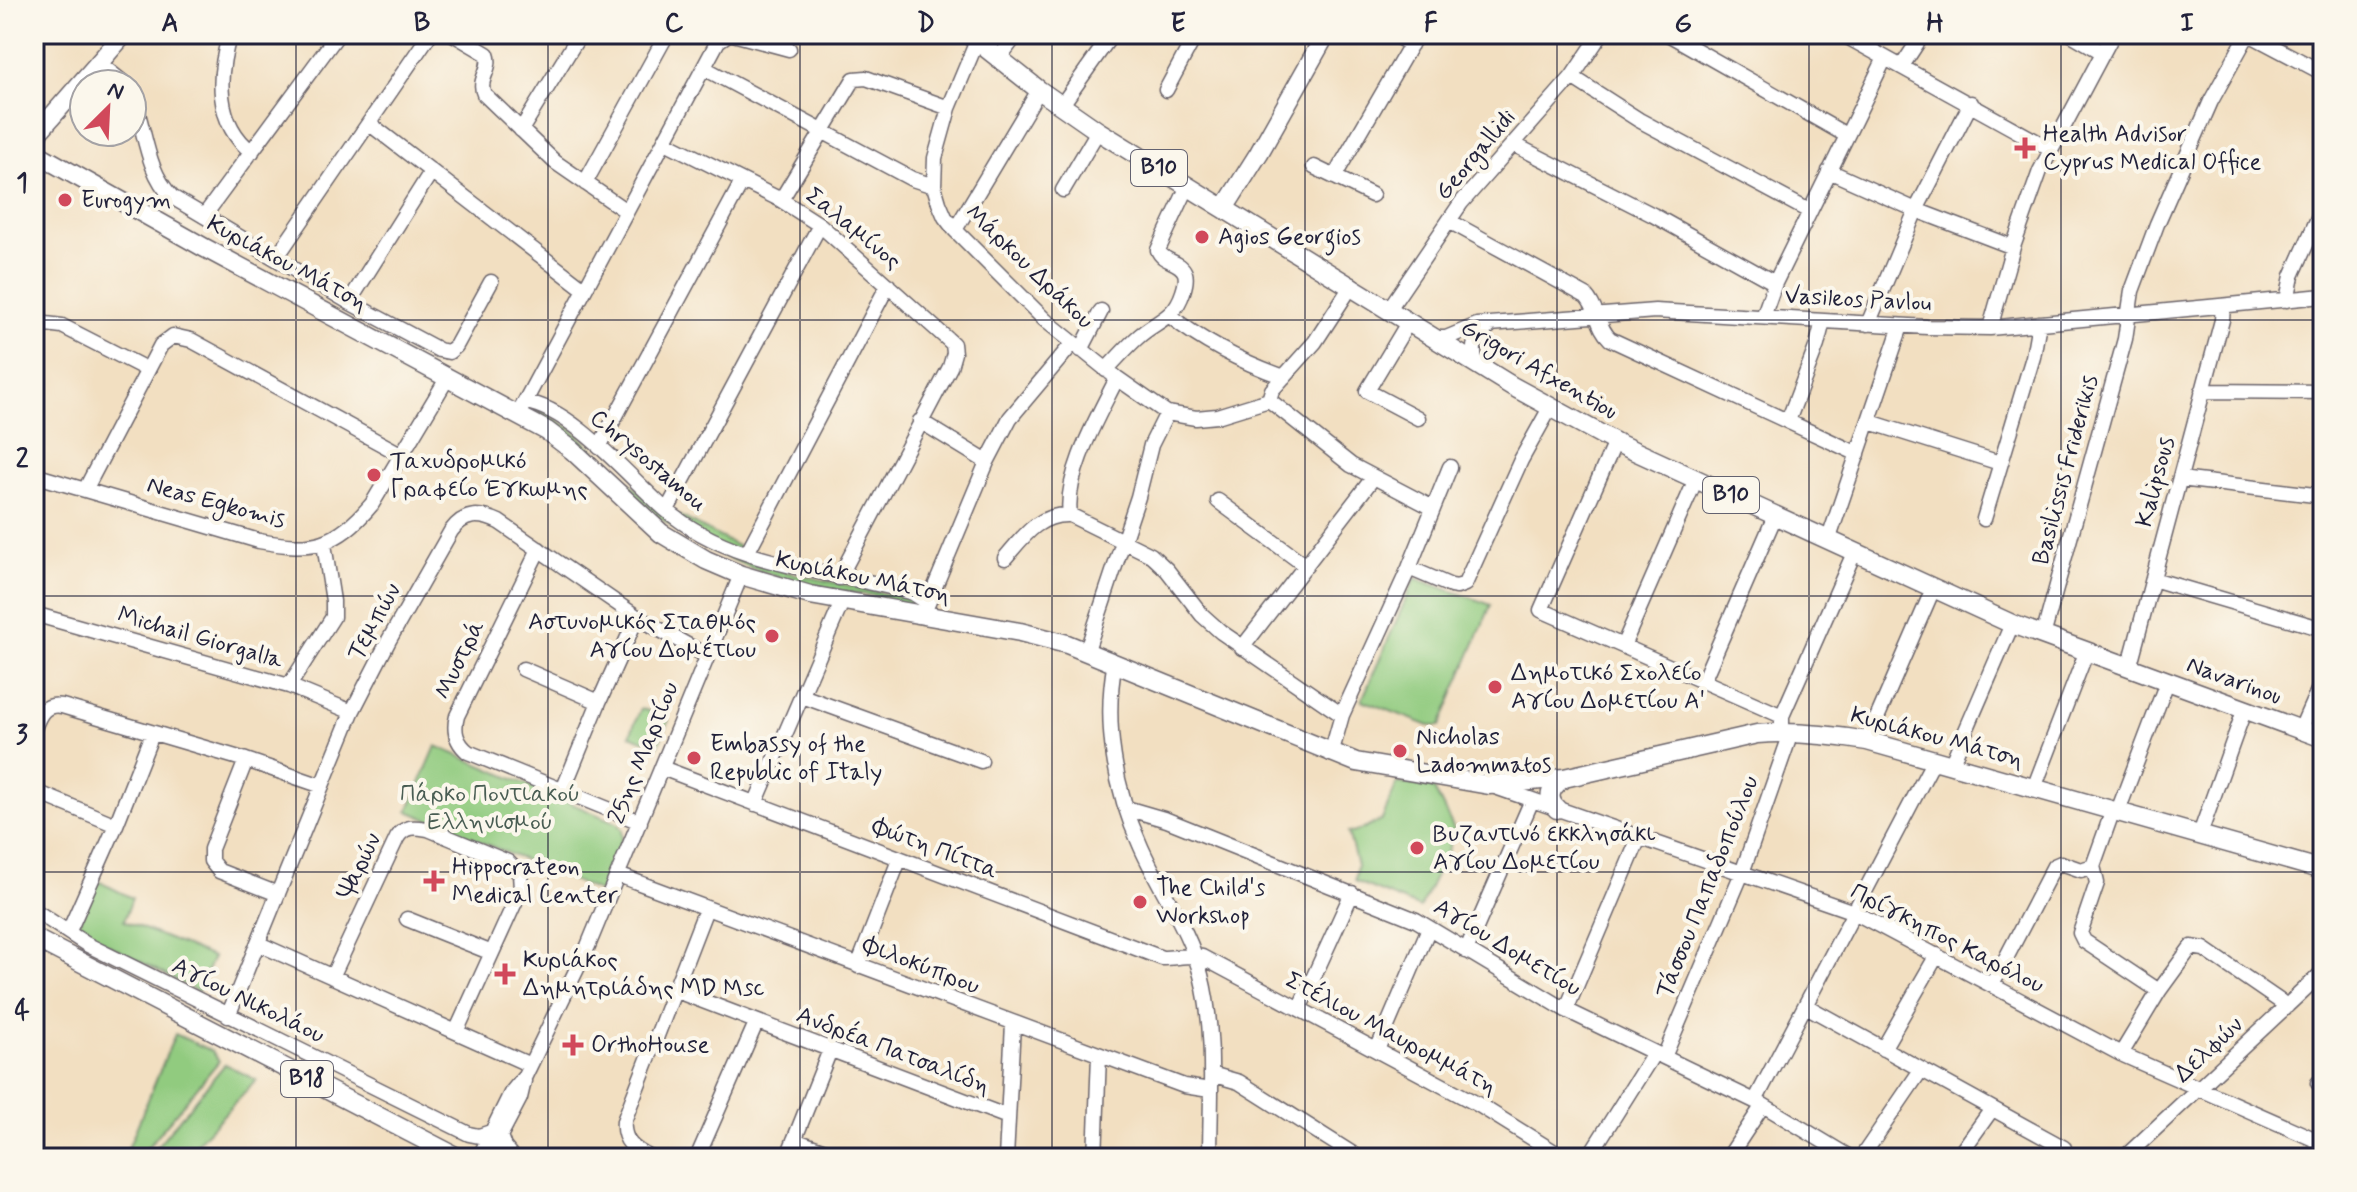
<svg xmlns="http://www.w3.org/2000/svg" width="2357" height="1192" viewBox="0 0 2357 1192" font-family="Mynerve,sans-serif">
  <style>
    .green { fill: #91cb7f; stroke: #5a765d; stroke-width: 2 }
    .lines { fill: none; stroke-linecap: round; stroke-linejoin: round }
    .minor-casing { stroke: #6b646a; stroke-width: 17 }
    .major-casing { stroke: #6b646a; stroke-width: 21 }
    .minor { stroke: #fff; stroke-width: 14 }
    .major { stroke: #fff; stroke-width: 18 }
    .grid { fill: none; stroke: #22223b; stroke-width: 2; stroke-opacity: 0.55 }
    .poi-dot { fill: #d1495b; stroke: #fbf7ec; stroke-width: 3 }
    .labels { text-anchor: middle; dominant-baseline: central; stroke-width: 8; stroke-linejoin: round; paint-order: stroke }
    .shield { fill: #fbf7ec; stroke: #636270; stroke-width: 2 }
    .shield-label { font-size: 22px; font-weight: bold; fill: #22223b }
    .poi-label { font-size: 24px; fill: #22223b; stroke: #fbf7ec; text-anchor: start }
    .street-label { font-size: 24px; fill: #22223b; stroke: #fbf7ec }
    .park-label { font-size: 24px; fill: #495d53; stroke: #fbf7ec }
    .neatline { fill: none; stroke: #22223b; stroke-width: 3 }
    .grid-label { font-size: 26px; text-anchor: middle; font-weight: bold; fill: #22223b }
  </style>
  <rect width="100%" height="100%" fill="#fbf7ec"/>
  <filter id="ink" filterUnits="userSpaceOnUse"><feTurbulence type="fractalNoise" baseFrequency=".0125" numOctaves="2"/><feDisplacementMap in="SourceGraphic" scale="16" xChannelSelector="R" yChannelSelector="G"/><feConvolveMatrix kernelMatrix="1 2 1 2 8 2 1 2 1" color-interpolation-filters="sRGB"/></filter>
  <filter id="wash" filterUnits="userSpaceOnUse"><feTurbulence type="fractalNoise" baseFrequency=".006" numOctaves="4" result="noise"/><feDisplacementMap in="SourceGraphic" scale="32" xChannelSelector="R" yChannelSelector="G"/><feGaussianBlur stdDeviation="1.8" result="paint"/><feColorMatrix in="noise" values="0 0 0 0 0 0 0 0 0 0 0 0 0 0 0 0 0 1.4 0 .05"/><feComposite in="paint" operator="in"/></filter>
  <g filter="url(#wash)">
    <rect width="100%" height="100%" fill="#f2dfc1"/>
    <path class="green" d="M534,406L570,428L646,498L786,572L914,600L915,607L877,596L807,587L752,568L706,548L660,518L579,442L534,411Z
      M1415,578C1440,588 1465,595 1491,605L1440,726H1429L1362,700Z
      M641,708L669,720L658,746L630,735Z
      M436,746L617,823L622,830V839L600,892L408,811Z
      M1397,783L1433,787L1454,829L1448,850L1420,908L1355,881L1357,865L1348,832L1353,833L1382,820Z
      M98,881L132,898L124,921L213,957L198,992L77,928Z
      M175,1034L212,1051L219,1061L139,1158H124Z
      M225,1064L256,1080L183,1158H147Z"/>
  </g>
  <g filter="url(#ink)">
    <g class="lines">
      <g class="minor-casing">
        <path id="minor" d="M230,34C217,75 215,124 252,152
          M453,34L487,54C493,69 477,79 484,94L555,162L626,211
          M733,34L789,49
          M1394,34L1411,45
          M1668,34L1846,135
          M1842,34L2050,149
          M2071,34L2102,52
          M2249,34L2323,73
          M977,41L949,108L935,158L934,186L939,203L945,217L955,230L1045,320L1117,378L1167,413L1196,418L1217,416L1269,400L1272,390L1315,342L1352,285
          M999,58L1017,34
          M100,64L125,84
          M1902,66L1923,34
          M704,68L912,179L934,186
          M1572,77L1639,120L1809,211
          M1166,90L1196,34
          M132,95C146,130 145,169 172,197L349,302L439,350L449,352L456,346L491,282
          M1061,106L1112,34
          M370,124L584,289
          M521,130L580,34
          M665,142L781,200L820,225L953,344L954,353L950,367L839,578
          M1513,144L1653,215L1775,283
          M1314,167L1372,195
          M1829,171L1916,210L2013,247
          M1334,177L1417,34
          M585,183L667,34
          M1063,190L1098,131
          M781,200L854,79L866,78L949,108
          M204,216L338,34
          M1449,221L1586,296C1598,309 1597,327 1610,339L1858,454
          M955,230L1039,90
          M276,258L430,34
          M2287,300L2292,276L2323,207
          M349,302L431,172
          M1389,309L1461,203L1572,77L1601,34
          M1170,316C1205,344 1242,362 1284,377
          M1763,317L1775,283L1885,58
          M1409,321L1367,391L1418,418
          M1868,324L1916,210L1971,103
          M1990,328L2013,247L2040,171L2113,34
          M34,330L46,324L62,326L148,370
          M1434,338H1446L1477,325L1655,311L1927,327L1990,328L2323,296
          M1081,350L1101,311
          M1476,364C1471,346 1474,336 1490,326
          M1106,370C1116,359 1126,348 1137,338C1156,320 1174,320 1183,292C1185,286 1187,279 1185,273C1180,260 1163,263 1158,250L1188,186
          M2202,391L2323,392
          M1269,400L1351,465L1433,508
          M525,402C572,408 630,478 665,509C734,568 829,569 913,593L927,602
          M522,407L718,41L728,34
          M920,421L987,462
          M1788,421L1817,345L1823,321
          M1870,422L2000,463
          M1615,442L1541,610L1782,716
          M599,447L742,182
          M34,475L259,541C313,551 336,547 372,504L448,377
          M2180,479L2323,496
          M85,490L161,345L173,336L191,340L402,455
          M1218,501L1306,566
          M667,510L820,225
          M1070,515C1064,474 1099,415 1117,378
          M1984,519L2033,357L2039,323
          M1828,541L1901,326
          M539,549L457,716C453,731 456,742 468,752L640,822
          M747,553L888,285
          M1005,558C1023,537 1039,513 1070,515L1151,555L1167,570L1202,615L1221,632L1342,715
          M1409,568L1451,586L1457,587L1465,584L1521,460L1550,408
          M2153,579L2323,629
          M926,608L987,462L1010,418L1073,343
          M34,614L289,686L352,712
          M2043,636L2125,339L2132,291L2157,224L2211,101L2248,34
          M1623,646L1696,479
          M1242,648L1373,478
          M1087,650L1138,497L1151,445L1167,413
          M1115,662C1103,723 1115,791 1141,847C1160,890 1189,929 1201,975C1216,1033 1210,1098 1210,1158
          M2129,668L2222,320L2223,306
          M523,669L599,702
          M1703,681L1775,516
          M289,686L333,617V601L324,544
          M802,696L981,761
          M1782,724V716L1854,553
          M34,729C39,715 44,703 62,706L246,760L322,786
          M2300,731L2323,679
          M1867,741L1933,589
          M1331,754L1342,715L1409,568L1450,467
          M246,760L211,849V861L219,871L278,894
          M1951,765L2012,624
          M662,768L1162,958C1175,958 1192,954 1202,957L1479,1105L1564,1158
          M1495,787L1854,912L2121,1054L2323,1143
          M2034,788L2086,653
          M563,790L599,702L637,617
          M34,791L116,825
          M755,804L842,602
          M1126,808L1167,820L1416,920L1566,1010L1763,1105L1851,1158
          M2113,810L2093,866L2097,883L2080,933L2084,941L2159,991
          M2118,811L2167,682
          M2200,834L2244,711
          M618,875L1184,1086L1210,1090
          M34,910L86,944L469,1134L479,1136L491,1132
          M407,919L492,953
          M69,931L116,825L152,734
          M259,944L530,1065
          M1466,951L1532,800
          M858,966L899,860
          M332,977L397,838C405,825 415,827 428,829L508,862L520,874L521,889L456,1032
          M1992,985L2054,866L2061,863L2081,870L2093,866
          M674,990L1008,1117
          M1806,1006L2064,1148
          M1299,1009L1352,893
          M1566,1010L1639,838
          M228,1016L352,712L389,640L451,531C464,513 479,513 499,522L637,617L707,656
          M1883,1049L1937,955
          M1377,1050L1429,928
          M2121,1054L2159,991L2191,947L2204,949L2287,1006
          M1664,1057L1742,873L1791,733
          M1211,1074L1239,1082L1359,1158
          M2318,1083L2323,1086
          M1755,1101L1934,760
          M500,1136L504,1147L513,1158
          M499,1138L520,1098L524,1081
          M794,1140L845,1158
          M479,1158L511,1093L525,1076L588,946L741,575
          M651,1158C634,1150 622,1141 624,1121L706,909
          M697,1158L756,1023
          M787,1158L830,1050
          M1006,1158L1013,1024
          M1095,1158L1099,1055
          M1588,1158L1654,1053
          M1728,1158L1763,1105
          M1861,1158L1921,1070
          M1957,1158L1992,1109
          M2124,1158L2323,972"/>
      </g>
      <g class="major-casing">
        <path id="major" d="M968,34L1039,90L1098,131L1512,386L1615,442L2012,624L2323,738
          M34,137L124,34
          M34,152L203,247L547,431L572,450L661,533L706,560L741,575L810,595L1020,632L1067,644L1356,762L1489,785L1564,778L1757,734C1794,731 1830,735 1867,741L2323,870
          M1225,207L1259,153L1326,34
          M1557,809C1545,798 1551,786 1564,778
          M34,938L459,1158
          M495,1147L497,1158"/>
      </g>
      <use href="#minor" class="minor"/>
      <use href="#major" class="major"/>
    </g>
  </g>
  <path class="grid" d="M296,34V1158M548,34V1158M800,34V1158M1052,34V1158M1305,34V1158M1557,34V1158M1809,34V1158M2061,34V1158M34,320H2323M34,596H2323M34,872H2323"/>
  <g class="poi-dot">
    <path d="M2021 136h8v8h8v8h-8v8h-8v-8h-8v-8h8z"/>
    <circle cx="65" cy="200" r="8"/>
    <circle cx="1202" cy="237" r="8"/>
    <circle cx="374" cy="475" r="8"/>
    <circle cx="772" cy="636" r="8"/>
    <circle cx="1495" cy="687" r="8"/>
    <circle cx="1400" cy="751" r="8"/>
    <circle cx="694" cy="758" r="8"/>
    <circle cx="1417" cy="848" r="8"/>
    <path d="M430 869h8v8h8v8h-8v8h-8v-8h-8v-8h8z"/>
    <circle cx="1140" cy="902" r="8"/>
    <path d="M501 962h8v8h8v8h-8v8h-8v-8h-8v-8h8z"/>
    <path d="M569 1033h8v8h8v8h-8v8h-8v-8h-8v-8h8z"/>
  </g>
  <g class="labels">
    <g class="shield">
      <rect x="1131" y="150" width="56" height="36" rx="6"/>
      <rect x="1703" y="477" width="56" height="36" rx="6"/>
      <rect x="281" y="1061" width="52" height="36" rx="6"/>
    </g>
    <g class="shield-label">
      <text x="1159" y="168">B10</text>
      <text x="1731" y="495">B10</text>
      <text x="307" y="1079">B18</text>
    </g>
    <g class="poi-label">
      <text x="2043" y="134">Health Advisor<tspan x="2043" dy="28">Cyprus Medical Office</tspan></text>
      <text x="81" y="200">Eurogym</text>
      <text x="1218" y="237">Agios Georgios</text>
      <text x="390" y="461">Ταχυδρομικό<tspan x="390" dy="28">Γραφείο Έγκωμης</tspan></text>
      <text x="756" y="622" text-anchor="end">Αστυνομικός Σταθμός<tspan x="756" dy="28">Αγίου Δομέτιου</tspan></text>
      <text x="1511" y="673">Δημοτικό Σχολείο<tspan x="1511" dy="28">Αγίου Δομετίου Αʹ</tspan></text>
      <text x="1416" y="737">Nicholas<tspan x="1416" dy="28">Ladommatos</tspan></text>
      <text x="710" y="744">Embassy of the<tspan x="710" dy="28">Republic of Italy</tspan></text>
      <text x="1433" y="834">Βυζαντινό εκκλησάκι<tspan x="1433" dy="28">Αγίου Δομετίου</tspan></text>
      <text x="452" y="867">Hippocrateon<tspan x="452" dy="28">Medical Center</tspan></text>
      <text x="1156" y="888">The Child's<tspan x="1156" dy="28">Workshop</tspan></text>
      <text x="523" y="960">Κυριάκος<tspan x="523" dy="28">Δημητριάδης MD Msc</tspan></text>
      <text x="591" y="1045">OrthoHouse</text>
    </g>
    <g class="street-label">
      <text transform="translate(1476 155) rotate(-50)">Georgallidi</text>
      <text transform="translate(853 229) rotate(39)">Σαλαμίνος</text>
      <text transform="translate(287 264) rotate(28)">Κυριάκου Μάτση</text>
      <text transform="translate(1029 267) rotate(44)">Μάρκου Δράκου</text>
      <text transform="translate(1858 300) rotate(3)">Vasileos Pavlou</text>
      <text transform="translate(1539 370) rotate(30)">Grigori Afxentiou</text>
      <text transform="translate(648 461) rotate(40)">Chrysostamou</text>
      <text transform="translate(2066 470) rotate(-75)">Basilissis Friderikis</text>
      <text transform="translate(2156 482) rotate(-75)">Kalipsous</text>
      <text transform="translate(216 503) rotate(15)">Neas Egkomis</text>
      <text transform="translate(863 578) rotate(12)">Κυριάκου Μάτση</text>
      <text transform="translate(375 622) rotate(-61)">Τεμπών</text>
      <text transform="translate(200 638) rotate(16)">Michail Giorgalla</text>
      <text transform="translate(460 660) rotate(-64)">Μυστρά</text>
      <text transform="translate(2234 681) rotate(20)">Navarinou</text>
      <text transform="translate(1937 738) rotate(15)">Κυριάκου Μάτση</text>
      <text transform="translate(644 753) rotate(-68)">25ης Μαρτίου</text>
      <text transform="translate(935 849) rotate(21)">Φώτη Πίττα</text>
      <text transform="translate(360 866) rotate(-64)">Ψαρών</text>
      <text transform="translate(1708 887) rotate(-68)">Τάσσου Παπαδοπούλου</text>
      <text transform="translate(1947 939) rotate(27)">Πρίγκηπος Καρόλου</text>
      <text transform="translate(1507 948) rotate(31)">Αγίου Δομετίου</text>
      <text transform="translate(921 966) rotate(21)">Φιλοκύπρου</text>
      <text transform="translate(248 1001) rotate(26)">Αγίου Νικολάου</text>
      <text transform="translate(1391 1034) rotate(28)">Στέλιου Μαυρομμάτη</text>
      <text transform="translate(2209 1050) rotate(-43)">Δελφών</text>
      <text transform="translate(893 1051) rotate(21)">Ανδρέα Πατσαλίδη</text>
    </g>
    <g class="park-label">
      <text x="490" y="794">Πάρκο Ποντιακού<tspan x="490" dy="28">Ελληνισμού</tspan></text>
    </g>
  </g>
  <rect width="2357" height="1192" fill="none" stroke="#fbf7ec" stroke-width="88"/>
  <g transform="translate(108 108) rotate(24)"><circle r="38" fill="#fbf7ec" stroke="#a4a2a5" stroke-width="2"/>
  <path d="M0-6L14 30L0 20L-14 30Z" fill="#d1495b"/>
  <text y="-12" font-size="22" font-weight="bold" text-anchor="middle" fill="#22223b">N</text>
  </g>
  <rect x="44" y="44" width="2269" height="1104" class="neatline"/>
  <g class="grid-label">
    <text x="170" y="31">A</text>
    <text x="422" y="31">B</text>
    <text x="674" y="31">C</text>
    <text x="926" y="31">D</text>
    <text x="1178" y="31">E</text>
    <text x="1431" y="31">F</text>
    <text x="1683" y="31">G</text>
    <text x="1935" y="31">H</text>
    <text x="2187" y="31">I</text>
    <text x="22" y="191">1</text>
    <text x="22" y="467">2</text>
    <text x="22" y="743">3</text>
    <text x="22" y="1019">4</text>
  </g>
</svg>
